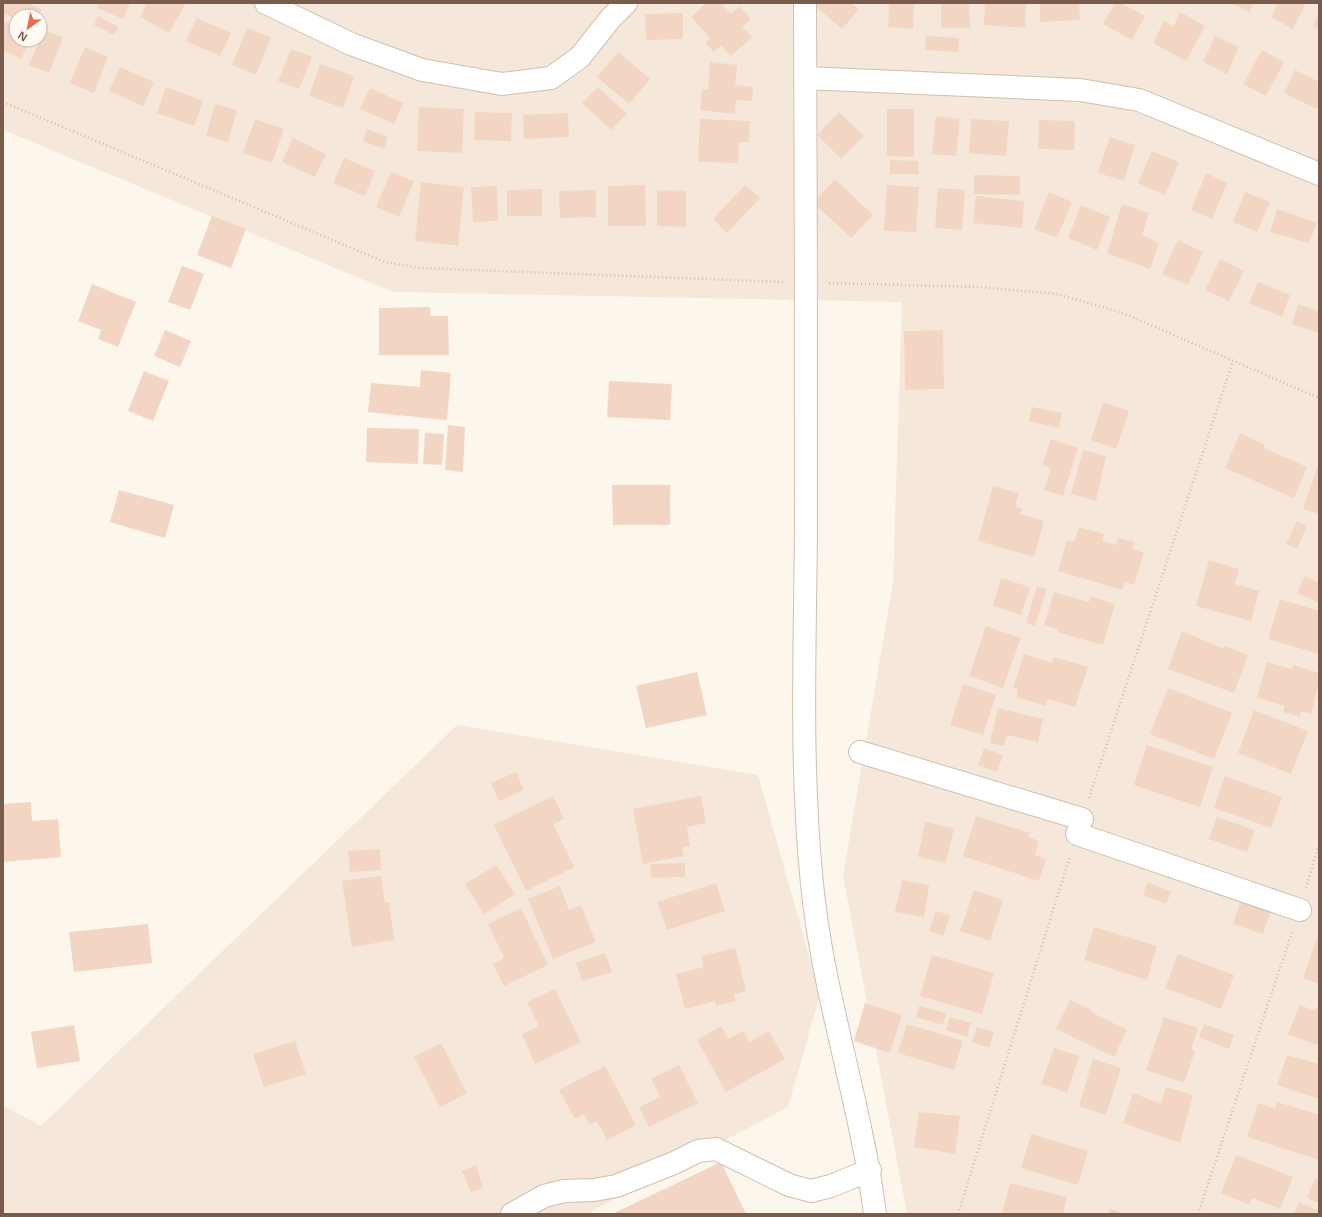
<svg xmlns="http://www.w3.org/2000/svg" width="1322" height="1217" viewBox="0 0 1322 1217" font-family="'Noto Sans',sans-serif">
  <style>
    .residential { fill: #f5e8da; fill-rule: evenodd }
    .building { fill: #f3d5c3 }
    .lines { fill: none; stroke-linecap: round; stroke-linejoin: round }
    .minor-casing { stroke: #d1beb0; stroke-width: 24 }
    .path { stroke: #d9b8a5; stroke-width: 2.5; stroke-dasharray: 1 3; stroke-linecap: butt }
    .minor { stroke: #fff; stroke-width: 22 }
  </style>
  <rect width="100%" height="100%" fill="#fdf6ec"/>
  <path class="residential" d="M3,3H1319V1214H907L843,876L893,582L902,302L393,292L3,130ZM16,16H40V40H16Z
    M457,725L758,775L820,995L788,1107L587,1214H3V1105L41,1126Z"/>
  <path class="building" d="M3,3H26L42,9L39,16H16V19L3,13Z
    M99,3H130L123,19L97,8Z
    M147,3H186L169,33L140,17Z
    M706,3H721L731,14L739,6L751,19L742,27L752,37L731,56L721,45L714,52L705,43L710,38L691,17Z
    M817,3H851L859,9L842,29L815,6Z
    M889,3H914L913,29L888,27Z
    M941,3H969L970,28H941Z
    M985,3H1026L1025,28L984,25Z
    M1040,3H1079L1080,20L1040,22Z
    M1115,3H1121L1145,16L1132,40L1103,24Z
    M1231,3H1254L1249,12Z
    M1278,3H1306L1293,29L1271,17Z
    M1180,12L1205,26L1186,61L1153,43L1164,21L1174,26Z
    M683,13V39L646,40L645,14Z
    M1319,13V29L1313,26Z
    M98,16L118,27L114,35L94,25Z
    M197,18L231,33L220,56L186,41Z
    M3,21L16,27V40H30L21,59L3,50Z
    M247,28L271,37L256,75L232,65Z
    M44,30L63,38L49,73L29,65Z
    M926,36L959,38L958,52L925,50Z
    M1215,36L1239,47L1227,74L1203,62Z
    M85,47L108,57L94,93L70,83Z
    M291,49L312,57L299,89L278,81Z
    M1262,50L1284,62L1266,96L1243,84Z
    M618,52L650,79L629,104L597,77Z
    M710,62L737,65L735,85L753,87L752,101L736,100L735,114L700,110L702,89H708Z
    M320,64L354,76L343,108L309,96Z
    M120,67L154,82L143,106L109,91Z
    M1295,70L1319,82V105L1317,109L1284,93Z
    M166,87L203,101L194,126L157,113Z
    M598,87L627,114L611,130L582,103Z
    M370,88L403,103L394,124L360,109Z
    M215,104L237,110L228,142L206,136Z
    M419,107L464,109L462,153L417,151Z
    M887,109H914V157L887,156Z
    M475,112L512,113L511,141L474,140Z
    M839,112L864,136L841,159L817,135Z
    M568,113L569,137L524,139L523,115Z
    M936,116L960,119L956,156L932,154Z
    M255,119L284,129L272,163L243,153Z
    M700,119L750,121L749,142H739L738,163L698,162Z
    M971,119L1009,121L1006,156L969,153Z
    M1039,120L1075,121L1074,150L1038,149Z
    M367,129L388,137L384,149L363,141Z
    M1110,137L1135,145L1124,181L1098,173Z
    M293,138L326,154L315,177L282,162Z
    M1152,151L1179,162L1165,195L1138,183Z
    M344,158L375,171L365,196L333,183Z
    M890,160L918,161L919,174H890Z
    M391,172L414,181L399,217L376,207Z
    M1206,173L1227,183L1212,219L1191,210Z
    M974,175L1020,176V195L974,194Z
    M835,179L873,215L851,238L813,202Z
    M421,182L464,187L458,246L415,241Z
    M645,185L646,226H608V186Z
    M745,185L760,198L727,233L713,219Z
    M887,185L919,187L916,232L884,231Z
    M497,186L498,221L473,222L471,187Z
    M938,188L965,190L962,230L935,228Z
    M542,189V216H507V190Z
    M596,190V217L560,218L559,191Z
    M657,190L686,191V227L657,226Z
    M1049,192L1072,202L1057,238L1034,229Z
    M1245,192L1270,202L1257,232L1233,222Z
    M976,196L1024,201L1022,228L973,223Z
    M1122,204L1149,213L1142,235L1159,243L1150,269L1107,253Z
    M1081,205L1110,217L1097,250L1068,238Z
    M1277,209L1317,223L1309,243L1270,232Z
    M212,216L246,229L231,268L197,255Z
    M1178,240L1203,252L1188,285L1162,274Z
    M1220,259L1244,271L1229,301L1205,290Z
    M182,266L204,274L190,310L168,302Z
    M1258,282L1290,295L1282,317L1249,303Z
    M92,284L136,302L118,347L98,339L101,330L78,321Z
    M1298,304L1319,311V333L1292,324Z
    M430,307V316H448L449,355H379V308Z
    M165,330L191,341L180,367L154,356Z
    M943,330L944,389L905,390L904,331Z
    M421,370L451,373L447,420L368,412L371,383L420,387Z
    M144,371L169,381L153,421L128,411Z
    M609,381L672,384L670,420L607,417Z
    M1103,402L1129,411L1116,449L1091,440Z
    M1032,407L1062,413L1059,428L1029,421Z
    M448,425L465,427L463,472L445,470Z
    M367,428L419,429L418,464L366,462Z
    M425,433L444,434L442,465L423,464Z
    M1240,433L1265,445L1264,448L1307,467L1294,498L1225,468Z
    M1051,439L1078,448L1063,496L1044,490L1051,468L1042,465Z
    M1083,450L1106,456L1096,501L1071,494Z
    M1319,463V514L1303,509Z
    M612,485H670V525H613Z
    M993,486L1019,493L1015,506L1022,509L1020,514L1044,521L1034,557L978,541Z
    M119,490L174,505L165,538L110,522Z
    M1297,521L1307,526L1297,549L1286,544Z
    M1079,527L1104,534L1102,541L1116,545L1118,538L1134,542L1132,549L1144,553L1134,585L1125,582L1122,590L1058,571L1067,540L1074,542Z
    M1209,560L1239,569L1235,584L1259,591L1251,621L1196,606Z
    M1305,576L1319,583V603L1297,593Z
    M1001,578L1030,587L1021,615L993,606Z
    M1037,586L1047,589L1035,626L1026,623Z
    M1054,592L1089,602L1090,596L1115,604L1103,645L1057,632L1058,629L1044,625Z
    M1280,599L1319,611V654L1268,639Z
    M986,626L1021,638L1003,688L969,676Z
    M1182,631L1224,649L1225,646L1248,655L1234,693L1168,669Z
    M1024,654L1052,663L1054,657L1088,667L1075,707L1048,699L1046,706L1016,697L1018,689L1013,688Z
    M1267,662L1292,669L1293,665L1319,673V684L1311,714L1301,711L1300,717L1283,712L1285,706L1257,698Z
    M697,672L707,715L646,728L636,686Z
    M963,684L996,695L983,735L950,725Z
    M1168,688L1232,713L1214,759L1150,734Z
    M998,708L1043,719L1038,742L1007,735L1004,746L990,743Z
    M1254,710L1308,731L1291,774L1238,753Z
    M1147,745L1213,767L1200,807L1134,785Z
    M984,748L1003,755L997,772L978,765Z
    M516,772L524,790L499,801L491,783Z
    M1225,776L1282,797L1271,828L1214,808Z
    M553,796L564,819L553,824L574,867L526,891L494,825Z
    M701,796L706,823L687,827L690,846L682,848L684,856L643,864L633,809Z
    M31,802L32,821L58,819L61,857L3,862V804Z
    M976,816L1030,833L1028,837L1039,841L1035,855L1046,859L1039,881L963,856Z
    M1217,817L1255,830L1247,852L1209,839Z
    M925,822L954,828L946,863L918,857Z
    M380,849L381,870L350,872L348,851Z
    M685,863V877L651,878L650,864Z
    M496,865L515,894L484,914L465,884Z
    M381,876L385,903L389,902L394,940L352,947L342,881Z
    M902,880L929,885L924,917L895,912Z
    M1148,882L1171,892L1166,904L1143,895Z
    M716,883L725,911L667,930L657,902Z
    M560,886L569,910L581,905L596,942L553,959L528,899Z
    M974,890L1003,900L990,941L960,931Z
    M1241,900L1271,910L1263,934L1233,924Z
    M521,908L548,965L504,986L493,964L504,958L488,924Z
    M936,911L950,915L943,936L929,931Z
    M148,924L152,963L74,972L69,932Z
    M1094,927L1157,946L1147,980L1084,960Z
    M1317,938L1319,939V984L1303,978Z
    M735,948L746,991L734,994L736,1001L716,1006L715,1001L685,1009L676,974L704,967L701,956Z
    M605,953L612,972L582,981L576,963Z
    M1178,954L1234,975L1221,1009L1165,988Z
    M932,955L994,973L982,1014L920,996Z
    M555,989L581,1042L535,1064L522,1034L539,1026L527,1002Z
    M1070,1000L1092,1010L1091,1012L1127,1030L1114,1057L1056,1029Z
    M865,1003L902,1015L890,1053L854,1041Z
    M1300,1005L1315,1011L1316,1007L1319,1008V1046L1288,1034Z
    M919,1006L946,1013L943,1025L916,1017Z
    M950,1017L971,1023L967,1037L946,1030Z
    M1164,1017L1198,1028L1191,1049L1195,1051L1184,1083L1146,1070Z
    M907,1024L963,1041L954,1070L898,1053Z
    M1204,1024L1234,1035L1229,1049L1199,1037Z
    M74,1025L80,1061L37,1068L31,1032Z
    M721,1026L728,1039L743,1031L749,1042L769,1031L785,1059L726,1092L697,1040Z
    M977,1027L994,1032L989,1048L972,1042Z
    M295,1041L306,1074L264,1087L253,1054Z
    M441,1043L467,1093L440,1107L414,1057Z
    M1054,1048L1079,1056L1067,1093L1041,1084Z
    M1287,1055L1319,1064V1099L1277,1085Z
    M1093,1059L1121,1068L1106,1115L1079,1106Z
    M679,1065L698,1103L649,1127L639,1107L660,1097L651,1079Z
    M605,1066L636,1125L607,1140L597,1121L590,1125L584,1114L575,1119L559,1090Z
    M1166,1087L1193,1095L1180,1143L1123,1123L1133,1093L1161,1104Z
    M1277,1102L1319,1115V1160L1247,1137L1258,1103L1275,1109Z
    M919,1112L960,1116L955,1154L914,1147Z
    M1031,1134L1088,1151L1078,1185L1021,1168Z
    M1236,1155L1293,1177L1280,1209L1252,1198L1249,1205L1221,1193Z
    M721,1162L746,1214H612Z
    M476,1165L483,1188L471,1192L462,1171Z
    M1315,1178L1319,1180V1203L1307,1198Z
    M1010,1183L1067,1197L1063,1214H1002Z
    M1299,1202L1319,1211V1214H1294Z
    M1110,1209L1126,1214H1109Z"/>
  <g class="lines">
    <g class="minor-casing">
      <path id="minor" d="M266,3L351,44L422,70L502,84L551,78L580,57L610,19L626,3
        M805,3C806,178 806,354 806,529C805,647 800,766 812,884C823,996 861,1103 875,1214
        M805,78L1080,90L1139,100L1319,174
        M860,752L1082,819
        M1077,834L1300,910
        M512,1214L544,1196L564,1191L594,1190L616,1186L674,1163L698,1151L716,1149L789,1185L811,1191L831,1186L870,1170"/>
    </g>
    <path class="path" d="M3,102L385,262L421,268L784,282
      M829,283L978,287L1057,294L1123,313L1319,398
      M1089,798L1233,361
      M1306,888L1319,844
      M958,1214L1070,856
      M1198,1214L1292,932"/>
    <use href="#minor" class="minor"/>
  </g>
  <rect width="1322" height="1217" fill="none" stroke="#7a5c4d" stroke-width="8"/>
  <g transform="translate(28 28) rotate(213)"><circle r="19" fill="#fffaf3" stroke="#cabbb1"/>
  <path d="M0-3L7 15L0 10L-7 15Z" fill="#e76f51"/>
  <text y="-6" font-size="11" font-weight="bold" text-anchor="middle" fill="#7a5c4d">N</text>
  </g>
</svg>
